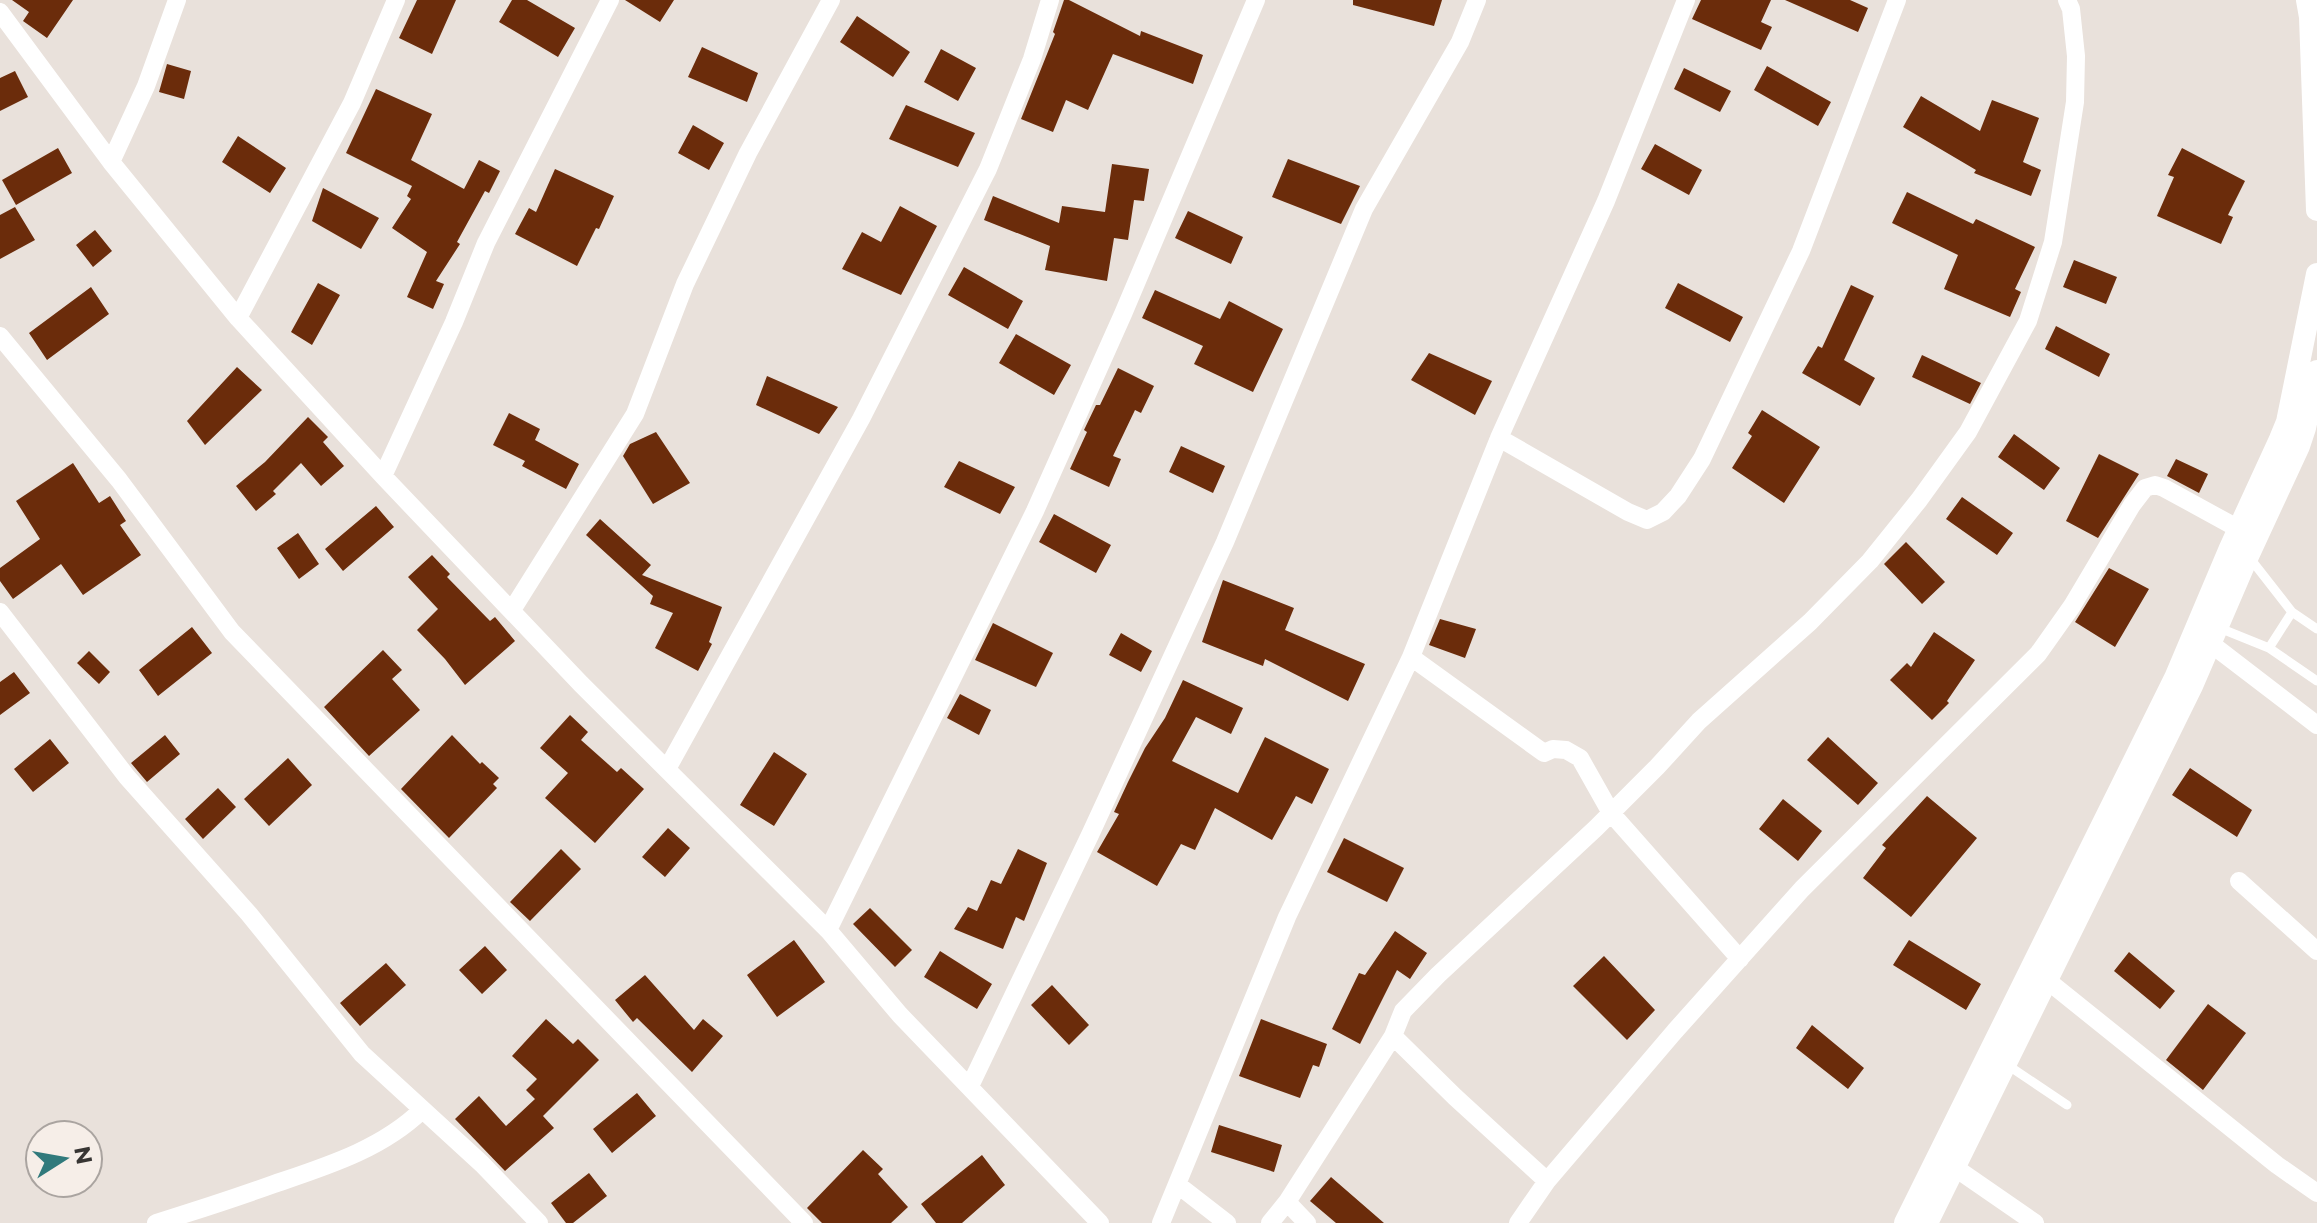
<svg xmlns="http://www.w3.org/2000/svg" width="2317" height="1223" viewBox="0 0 2317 1223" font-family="Montserrat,sans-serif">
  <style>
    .building { fill: #6b2c0b }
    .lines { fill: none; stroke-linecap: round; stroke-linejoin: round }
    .service { stroke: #fff; stroke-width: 9 }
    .minor { stroke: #fff; stroke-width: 18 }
    .tertiary { stroke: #fff; stroke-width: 22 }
  </style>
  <rect width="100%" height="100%" fill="#e9e1db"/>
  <path class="building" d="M12,0H73L47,38L23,21L29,12Z
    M417,0H456L432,54L399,38Z
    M512,0H527L575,28L558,57L499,22Z
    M625,0H674L660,22Z
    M1064,0H1069L1140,36L1141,31L1203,55L1193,84L1113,54L1088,110L1066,100L1053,132L1021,119L1055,34L1053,32Z
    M1353,0H1442L1434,26L1353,5Z
    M1701,0H1771L1761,22L1772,27L1761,50L1692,19Z
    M1785,0H1850L1868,8L1858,32Z
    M857,16L910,52L893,77L840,42Z
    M702,47L758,73L747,102L688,77Z
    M941,49L976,68L958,101L924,82Z
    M167,64L191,71L184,99L159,92Z
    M1767,66L1831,102L1818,126L1754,90Z
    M1684,68L1731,91L1720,112L1674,89Z
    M15,71L28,97L0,111V78Z
    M376,89L432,114L411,160L464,189L479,160L500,171L489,193L485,191L457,242L460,244L436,281L444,284L433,309L407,297L427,252L392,228L411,199L407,196L412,186L346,153Z
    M1921,96L1980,131L1992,100L2039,118L2023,162L2041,170L2031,196L1974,173L1976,170L1903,127Z
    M906,105L975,133L958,167L889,139Z
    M693,125L724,143L709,170L678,153Z
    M238,136L286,168L270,193L222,162Z
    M1655,144L1702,170L1689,195L1641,169Z
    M58,148L72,173L16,205L2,180Z
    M2182,148L2245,181L2228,215L2233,217L2221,244L2157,216L2174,177L2168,175Z
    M1288,159L1360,186L1341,224L1272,197Z
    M1112,164L1149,169L1144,201L1134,200L1128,240L1114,238L1107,281L1045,270L1050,246L984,220L993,196L1059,223L1062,206L1105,212Z
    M555,169L614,196L599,229L596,228L577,266L515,234L529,208L536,212Z
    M323,188L379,218L361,249L312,221Z
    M1907,192L1973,224L1976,219L2035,247L2015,289L2021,292L2010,317L1944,289L1958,255L1892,223Z
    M900,206L937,226L901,295L842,269L862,232L881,242Z
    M15,207L35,240L0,259V215Z
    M1188,211L1243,237L1231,264L1175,238Z
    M95,230L112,251L93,267L76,245Z
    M2074,260L2117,277L2106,304L2063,287Z
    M964,267L1023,301L1008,329L948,295Z
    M318,283L340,295L312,345L291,332Z
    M1678,283L1743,317L1730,342L1665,308Z
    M1851,285L1874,296L1844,360L1875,378L1860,406L1802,373L1818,346L1822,348Z
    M91,287L109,314L47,360L29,333Z
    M1155,290L1220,319L1229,301L1283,329L1253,392L1194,364L1203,346L1142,318Z
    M2056,326L2110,354L2099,377L2045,349Z
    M1016,334L1071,365L1054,395L999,363Z
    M1429,353L1492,381L1475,415L1411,380Z
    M1922,355L1981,383L1970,404L1912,377Z
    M237,367L262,390L205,445L187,421Z
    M1118,368L1154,386L1141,413L1135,410L1113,456L1121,459L1109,487L1070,469L1087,432L1084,430L1096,405H1100Z
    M767,376L838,407L819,434L756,405Z
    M1762,410L1820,447L1784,503L1732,468L1752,436L1748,433Z
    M509,413L540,429L535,440L579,464L566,489L522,466L525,461L493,445Z
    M308,417L328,437L323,442L344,466L321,486L301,463L273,491L276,494L256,511L236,486L265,462Z
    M656,432L690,483L653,504L623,456L630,444Z
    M2014,434L2060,468L2044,490L1998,457Z
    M1181,446L1225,466L1213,493L1169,472Z
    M2099,454L2139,474L2098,538L2066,521Z
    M2176,459L2208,474L2199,493L2167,476Z
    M959,461L1015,487L1000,514L944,487Z
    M73,463L99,503L110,496L126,521L120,525L141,555L83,595L61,564L13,599L0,581V568L40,539L16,501Z
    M1962,497L2013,533L1997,555L1946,519Z
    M376,506L394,527L343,571L325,549Z
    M1054,514L1111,545L1096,573L1039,542Z
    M600,519L651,565L642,575L722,607L709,642L712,644L698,671L655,648L673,613L650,604L653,596L586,535Z
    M298,533L319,564L299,579L277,548Z
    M1906,542L1945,582L1922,604L1884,564Z
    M432,555L450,574L447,577L490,621L495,617L515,641L465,685L445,659L417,630L438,609L408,577Z
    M2109,568L2149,589L2115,647L2075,622Z
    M1223,580L1294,608L1285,630L1365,664L1348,701L1265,659L1263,666L1202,642Z
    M1440,619L1476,629L1465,658L1429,645Z
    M993,623L1053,653L1036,687L975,660Z
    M192,627L212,653L158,696L139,670Z
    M1934,632L1975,660L1947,701L1949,703L1932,720L1890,680L1907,663L1911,667Z
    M1121,633L1152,651L1141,672L1109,655Z
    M383,650L402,670L392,679L420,710L369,756L324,707Z
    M89,651L110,672L99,684L77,663Z
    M14,672L30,693L0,715V682Z
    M1183,680L1243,708L1231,734L1196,717L1172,761L1238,793L1265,737L1329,769L1312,804L1296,796L1272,840L1215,808L1195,850L1181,844L1157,886L1097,852L1119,814L1114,812L1128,782L1145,748L1165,718Z
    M960,694L991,710L979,735L947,718Z
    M570,715L588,732L581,740L617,772L621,768L644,789L595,843L545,798L568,773L540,748Z
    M165,735L180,754L147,782L131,763Z
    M452,735L480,764L482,762L499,778L493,784L497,788L449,838L401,789Z
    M1828,737L1878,783L1858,805L1807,760Z
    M50,739L69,763L33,792L14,769Z
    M774,752L807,774L774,826L740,805Z
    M288,758L312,785L269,826L244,799Z
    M2190,768L2252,810L2237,837L2172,795Z
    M218,788L236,807L203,839L185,819Z
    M1927,796L1977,838L1911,917L1863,878L1886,848L1882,845Z
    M1783,799L1822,831L1798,861L1759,829Z
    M668,828L690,848L665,877L642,857Z
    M1344,838L1404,868L1387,902L1327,872Z
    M561,849L581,869L530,921L510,902Z
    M1018,849L1047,863L1024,921L1016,917L1003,949L954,929L968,907L977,911L991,880L1001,884Z
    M870,908L912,950L895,967L853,924Z
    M1395,931L1427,953L1410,979L1397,970L1360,1044L1332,1029L1359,973L1365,975Z
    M794,940L825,982L777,1017L747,975Z
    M1909,940L1981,984L1966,1010L1893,965Z
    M485,946L507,970L482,994L459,970Z
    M940,951L992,984L977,1009L924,977Z
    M2129,952L2175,991L2160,1009L2114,971Z
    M1604,956L1655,1010L1627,1040L1573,986Z
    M386,963L406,985L360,1026L340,1003Z
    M645,975L694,1030L703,1019L723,1036L692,1072L637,1018L633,1022L615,1000Z
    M1052,985L1089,1025L1069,1045L1031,1005Z
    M2208,1004L2246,1033L2203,1090L2166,1060Z
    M546,1019L573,1044L578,1039L599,1060L543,1116L554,1128L505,1171L455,1119L479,1096L506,1126L535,1099L526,1090L537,1079L512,1056Z
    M1261,1019L1327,1044L1319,1067L1313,1065L1300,1098L1239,1076Z
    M1812,1025L1864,1068L1848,1089L1796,1048Z
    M637,1093L656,1116L612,1153L593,1129Z
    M1219,1125L1282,1145L1274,1172L1211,1152Z
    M863,1150L883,1169L878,1174L908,1207L891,1223H822L807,1208Z
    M982,1155L1005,1185L962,1223H936L921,1204Z
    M589,1173L607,1196L573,1223H566L551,1203Z
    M1331,1177L1384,1223H1336L1310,1201Z"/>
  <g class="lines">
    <path class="service" d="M2249,557L2292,612L2317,629
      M2217,627L2269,648L2317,681
      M2269,648L2292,612
      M2006,1064L2067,1105"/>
    <path class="minor" d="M0,12L111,162L238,318L383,476L581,684L828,930L900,1015L1100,1223
      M111,162L146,86L177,0
      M238,318L352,103L396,0
      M0,336L119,480L232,632L804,1223
      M1499,438L1628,512L1647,520L1663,512L1678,496L1702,459L1801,251L1897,0
      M383,476L454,322L486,243L610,0
      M512,610L635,414L685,284L748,153L831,0
      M0,612L127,777L249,914L362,1054L482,1164L539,1223
      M2210,643L2317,725
      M1411,657L1544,753L1553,749L1566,750L1580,758L1611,813L1740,959
      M667,769L861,419L988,169L1032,59L1050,0
      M2239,881L2317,951
      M828,930L1035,511L1123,314L1256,0
      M2048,981L2277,1165L2317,1193
      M970,1086L1090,835L1225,542L1364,209L1460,42L1477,0
      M1954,1167L2035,1223
      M1547,1181L1455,1097L1393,1036L1403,1011L1438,975L1596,828L1657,767L1699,721L1810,622L1870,561L1919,500L1968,432L2028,321L2053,242L2075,102L2076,56L2071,9L2067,0
      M1178,1185L1227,1223
      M156,1223C195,1211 235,1198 274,1184C327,1166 382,1149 422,1110
      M1161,1223L1287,917L1411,657L1499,438L1606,201L1686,0
      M1270,1223L1287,1202
      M1307,1223L1287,1202L1393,1036
      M1518,1223L1547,1181L1675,1031L1802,889L2038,654L2072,606L2132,505L2145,488L2155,485L2164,488L2239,529"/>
    <path class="tertiary" d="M2307,0L2310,17L2317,210
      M1905,1223L2175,678L2230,548L2280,439L2287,422L2317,274
      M1927,1223L2192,686L2248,556L2299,446L2305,428L2317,371"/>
  </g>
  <g transform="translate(64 1159) rotate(79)"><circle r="38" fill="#f6eee8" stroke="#aaa4a0" stroke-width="2"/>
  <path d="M0-6L14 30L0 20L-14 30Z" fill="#317a7c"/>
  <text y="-12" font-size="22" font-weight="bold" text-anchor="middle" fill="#383533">N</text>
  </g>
</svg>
